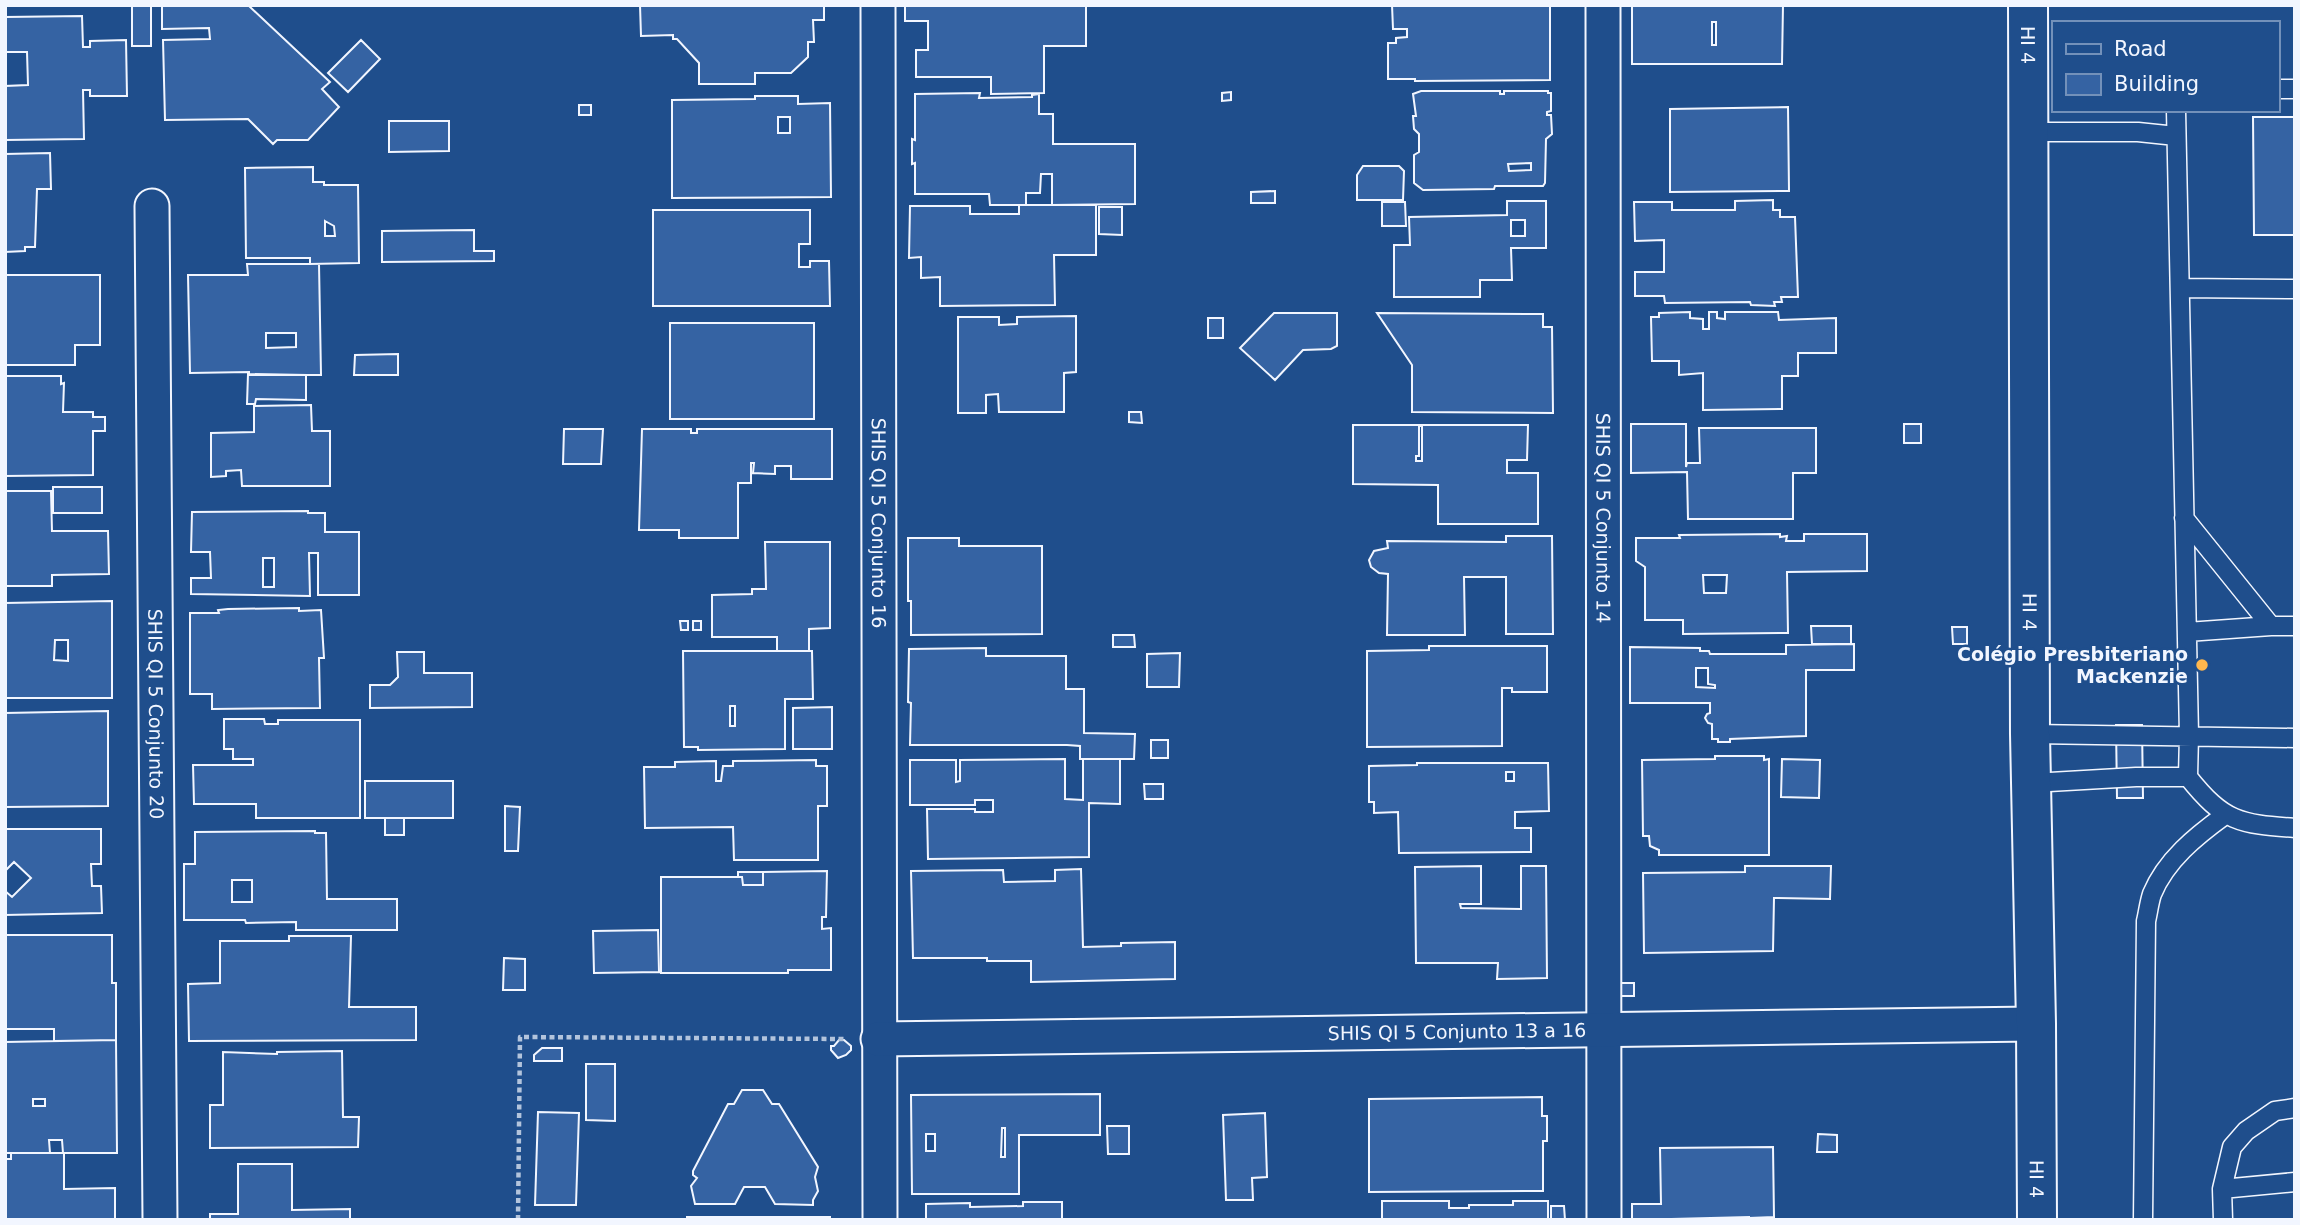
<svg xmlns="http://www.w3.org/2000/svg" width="2300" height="1225" viewBox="0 0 2300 1225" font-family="'DejaVu Sans',sans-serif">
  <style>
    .building { fill: #3563a3; stroke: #f2f6ff; stroke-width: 2; fill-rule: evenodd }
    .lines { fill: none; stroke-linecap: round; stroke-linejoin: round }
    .lane-casing { stroke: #f2f6ff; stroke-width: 21 }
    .street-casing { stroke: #f2f6ff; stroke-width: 37 }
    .secondary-casing { stroke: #f2f6ff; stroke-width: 42 }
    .path { stroke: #b3c4dc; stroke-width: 4.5; stroke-dasharray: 5 3.5; stroke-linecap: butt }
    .lane { stroke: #1f4e8c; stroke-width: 18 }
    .street { stroke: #1f4e8c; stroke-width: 33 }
    .secondary { stroke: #1f4e8c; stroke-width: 38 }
    .poi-dot { fill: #ffb74d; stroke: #1f4e8c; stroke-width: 2.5 }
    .labels { text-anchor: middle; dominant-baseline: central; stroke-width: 5; stroke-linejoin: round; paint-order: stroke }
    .street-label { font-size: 19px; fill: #f2f6ff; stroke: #1f4e8c }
    .poi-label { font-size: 19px; font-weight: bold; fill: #f2f6ff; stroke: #1f4e8c; text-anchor: end }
  </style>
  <rect width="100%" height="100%" fill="#1f4e8c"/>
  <path class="building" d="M132,5H151V46H132Z
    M162,5H248L330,82L322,89L339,107L308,140H277L273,144L248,119L165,120L163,40L210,39L209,28L162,29Z
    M640,5H824V20H813L814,42H808V57L791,73H755V84H699V63L677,39H673V35L641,36Z
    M905,5H1086V46H1044V93L991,94V77H916V50H928V21H905Z
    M1392,5H1550V80L1415,81V79H1388V43H1396V38L1407,37V29H1393Z
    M1632,5H1783L1782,64H1632ZM1712,22H1716V45H1712Z
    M82,16L83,47H90V41L126,40L127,96H90V90H83L84,139L5,140V86L28,85L27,52H5V17Z
    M361,40L380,59L348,92L328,73Z
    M1421,91H1500V94H1504V91H1548V93H1551V111L1547,112V115H1551L1552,134L1546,139L1545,183L1543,186H1495L1494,189L1423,190L1414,183V155L1419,152V134L1414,129L1413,116H1416L1413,94ZM1531,163V170L1509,171L1508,164Z
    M1231,92V100L1222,101V93Z
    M980,93L979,98L1032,97V95L1039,94V114H1053V144H1135V204L1052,205V174H1041L1040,193H1026V205H990L989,194H915V163L912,164V139L915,140V94Z
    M755,96H798V104L830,103L831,197L672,198V100L755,99ZM778,117H790V133H778Z
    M579,105H591V115H579Z
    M1788,107L1789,191L1670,192V109Z
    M2253,117H2295V235H2254Z
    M389,121H449V151L389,152Z
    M50,153L51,189H37L35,247H25V251L5,252V154Z
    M1363,166H1399L1404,171L1403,200H1357V175Z
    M313,167V182H324V185H358L359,263L310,264V258H246L245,168ZM325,221L334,226L335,236H325Z
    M1275,191V203H1251V192Z
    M1773,200V210H1780V217H1795L1798,297H1781L1782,302H1774L1775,306L1751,305L1750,302L1665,303L1664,296H1635V272H1664V240L1635,241L1634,202H1672V210H1735V201Z
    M1507,201H1546V248H1511L1512,280H1480V297H1394V245H1410L1409,217L1507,215ZM1511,220H1525V236H1511Z
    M1382,202H1405L1406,226H1382Z
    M1019,205H1096V255H1054L1055,305L940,306V277L921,278V257L909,258L910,206H970V214H1019Z
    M1099,207H1122V235L1099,234Z
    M653,210H810V244H799V267H810V261H829L830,306H653Z
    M474,230V251H494V261L382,262V231Z
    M247,264H319L321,375H249V372L190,373L188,275H248ZM266,333H296V347L266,348Z
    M5,275H100V345H75V365H5Z
    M1690,312V318L1703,319V329H1709V312H1717V318L1725,319V312H1778L1779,320L1836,318V353H1798V376H1782V409L1703,410V373L1679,375V361H1652L1651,317H1659V313Z
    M1274,313H1337V346L1331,349L1303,350L1275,380L1240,348Z
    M1377,313L1543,314V327H1552L1553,413L1412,412V365Z
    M1076,316V372L1064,373V412H999L998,394L986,395V413H958V317H999V325L1017,324V317Z
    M1208,318H1223V338H1208Z
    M670,323H814V419H670Z
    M398,354V375H354L355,355Z
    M248,374L306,375V400L256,399L255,404H247Z
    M5,376H61V384L64,383L63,412H93V417H105V431H93V475L5,476Z
    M311,405L312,431H330V486H242L241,470L226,471V476L211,477V433L254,432V406Z
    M1129,412H1141L1142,423L1129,422Z
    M1631,424H1686V467L1687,463H1700L1699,428H1816V473H1793V519H1688L1687,472L1631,473Z
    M1904,424H1921V443H1904Z
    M1353,425H1528L1527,460H1507V473H1538V524H1438V485L1353,484ZM1419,426H1422V461H1416V456H1419Z
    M564,429H603L601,464H563Z
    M642,429H691V433H697V429H832V479H791V466H775V474L753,473L754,463H751V483H738V538H679V530H639Z
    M53,487H102V513H53Z
    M5,491H51L52,531H108L109,574L52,575V586H5Z
    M308,511V513H325V532H359V595H318V553H309L310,596L191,594V578H211L210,552H191L192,512ZM263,558H274V587H263Z
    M1780,534V537L1787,536L1786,541H1804V534H1867V571L1787,572L1788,633L1683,634V620H1645V567L1636,561V538H1680L1679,535ZM1703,575H1727L1726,593H1704Z
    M1506,536H1552L1553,634H1506V577H1464L1465,635H1387L1388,574L1379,573L1371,567L1369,560L1374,551L1388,548L1387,541L1506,542Z
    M908,538H959V546H1042V634L911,635V601H908Z
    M765,542H830V628L809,629V651H777V637H712V595L752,594V589H766Z
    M112,601V698H5V603ZM55,640H68V661L54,660Z
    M299,608V611L321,610L324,658H319L320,708L212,709V694H190V613H219L218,610L228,609Z
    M680,621H688V630H681Z
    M693,621H701V630H693Z
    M1811,626H1851V644H1812Z
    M1952,627H1967V644H1953Z
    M1113,635H1134L1135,647H1113Z
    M1854,644V670H1806V736L1730,739V742H1718V739H1712V724L1708,723L1705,718L1707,714L1710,713V703H1630V647L1700,648V651H1709L1710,654H1786V645ZM1696,668H1708V684L1715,685V688L1696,687Z
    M1429,646H1547V692H1512V688H1502V746L1367,747V651L1429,650Z
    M986,648V656H1066V689H1084V733L1135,734L1134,759H1080V746L1067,745H910L911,703L908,702L909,649Z
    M683,651H812L813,699H785V749L698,750V747H684ZM730,706H735V726H730Z
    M397,652H424V673H472V707L370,708V685H390L398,677Z
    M1180,653L1179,687H1147V654Z
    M832,707V749H793V708Z
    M108,711V806L5,807V713Z
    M224,719H264L265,724H278V720H360V818H256V804H194L193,765H253V759H233V749H224Z
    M2116,725H2142L2143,798H2117Z
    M1151,740H1168V758H1151Z
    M1715,756H1764V760L1769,759V855H1659V850L1650,846L1649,836H1643L1642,760L1715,759Z
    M1065,759V799L1083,800V759H1120V804L1089,803V857L928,859L927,809H975V812H993V800H975V805H910V760H956V782L960,781V760Z
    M1782,759L1820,760L1819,798L1781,797Z
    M816,760V766H827V806H818V860H734L733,827L645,828L644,767H675V762L716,761V781H721L723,766H733V761Z
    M1417,763H1548L1549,811L1515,812V828H1531V852L1399,853L1398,812L1374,813V802H1369V766L1417,765ZM1506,772H1514V781H1506Z
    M365,781H453V818H365Z
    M1144,784H1163V799H1145Z
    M505,806L520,807L518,851H505Z
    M385,818H404V835H385Z
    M5,829H101V864H91L92,886H101L102,913L5,915V891L12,897L31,878L14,862L5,871Z
    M315,831V833H326L327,899H397V930H296V922L246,923L245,920H184V864H195V832ZM232,880H252V902H232Z
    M1481,866V904H1460L1461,908L1521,909V866H1546L1547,978L1497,979L1498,963H1416L1415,867Z
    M1745,866H1831L1830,899L1774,898L1773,951L1644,953L1643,873L1745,872Z
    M1081,869L1083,947L1121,946V943L1175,942V979L1031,982V961H987V958H913L911,871L1003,870L1004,882L1055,881V870Z
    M827,871L826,917H822V929L831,928V970H788V973H661V877H742L743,885H763V872Z
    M738,872H763V885H743L742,877H738Z
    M658,930L659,972L594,973L593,931Z
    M5,935H112V983H116V1040L54,1041V1029H5Z
    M289,936H351L349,1007H416V1040L189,1041L188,984L220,983V941H289Z
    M504,958L525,959V990H503Z
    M1622,983H1634V996H1616V984Z
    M116,1040L117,1153H63L62,1140H49L50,1153H5V1042ZM33,1099H45V1106H33Z
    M839,1040H844L851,1046V1050L846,1055L838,1058L831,1050V1046H834Z
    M542,1048H562V1061H534V1055Z
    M342,1051L343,1117H359L358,1147L210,1148V1105H223V1052L277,1054V1052Z
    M586,1064H615V1121L586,1120Z
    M742,1090H763L772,1104H779L818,1167L815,1177L818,1191L813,1200V1205L775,1204L765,1187H744L735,1204H695L691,1186L697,1178L693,1175V1171L728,1104H734Z
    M1100,1094V1135H1019V1194H912L911,1095ZM1002,1128H1005V1157H1001ZM926,1134H935V1151H926Z
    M1542,1097V1116H1547V1141H1543V1191L1369,1192V1099Z
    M538,1112L579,1113L576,1205H535Z
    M1265,1113L1267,1177L1252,1178L1253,1200H1226L1223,1115Z
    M1107,1126H1129V1154H1108Z
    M1818,1134L1837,1135V1152H1817Z
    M1773,1147L1774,1217L1751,1218L1753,1220H1699L1749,1219V1217L1632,1220V1204H1661L1660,1148Z
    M11,1153H64V1189L115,1188V1220H5V1159H11Z
    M238,1164H292V1210L350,1209V1220H210V1214H238Z
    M1382,1201H1449V1208H1469V1205H1513V1201H1548V1220H1382Z
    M1023,1202H1062V1220H926V1204L970,1203V1207L1023,1206Z
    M1551,1206H1564L1565,1220H1551Z
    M687,1217H830V1220H687Z"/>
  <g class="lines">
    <g class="lane-casing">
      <path id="lane" d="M2277,89H2295
        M2176,110L2189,735L2188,777
        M2028,132H2138L2176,136
        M2180,288L2295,289
        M2184,518L2271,626
        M2187,632L2271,626H2295
        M2030,734L2295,738
        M2031,783L2136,777H2188C2224,822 2239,824 2295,828
        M2222,1189L2295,1182
        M2143,1220L2146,921C2148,913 2149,903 2152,894C2166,860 2196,836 2225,815
        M2223,1220L2222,1189L2232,1147L2246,1131L2275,1111L2295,1108"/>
    </g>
    <g class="street-casing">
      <g id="street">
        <path id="s1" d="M878,5L880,1220"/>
        <path id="s2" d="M1603,5L1604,1220"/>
        <path id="s3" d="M152,206L160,1220"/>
        <path id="s4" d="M878,1039L2036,1024"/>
      </g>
    </g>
    <g class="secondary-casing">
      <g id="secondary">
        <path id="s5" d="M2028,5L2030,734L2036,1024L2037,1220"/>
      </g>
    </g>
    <path class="path" d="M518,1220L520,1037L844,1039"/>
    <use href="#lane" class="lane"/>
    <use href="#street" class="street"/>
    <use href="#secondary" class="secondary"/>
  </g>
  <circle class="poi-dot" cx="2202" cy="665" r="7"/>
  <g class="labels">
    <g class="street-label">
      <text stroke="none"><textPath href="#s5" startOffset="40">HI 4</textPath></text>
      <text stroke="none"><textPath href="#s2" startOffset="513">SHIS QI 5 Conjunto 14</textPath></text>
      <text stroke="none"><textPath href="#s1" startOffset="518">SHIS QI 5 Conjunto 16</textPath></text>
      <text stroke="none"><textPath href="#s5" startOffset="607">HI 4</textPath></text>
      <text stroke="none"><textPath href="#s3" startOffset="508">SHIS QI 5 Conjunto 20</textPath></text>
      <text stroke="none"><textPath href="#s4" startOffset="579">SHIS QI 5 Conjunto 13 a 16</textPath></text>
      <text stroke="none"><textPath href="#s5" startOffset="1174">HI 4</textPath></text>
    </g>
    <g class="poi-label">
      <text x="2188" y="654">Colégio Presbiteriano<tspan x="2188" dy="22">Mackenzie</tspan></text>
    </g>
  </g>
  <rect width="2300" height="1225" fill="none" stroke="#f2f6ff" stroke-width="14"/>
  <rect x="2052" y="21" width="228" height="91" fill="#1f4e8c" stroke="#7391ba" stroke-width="2"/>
  <rect x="2066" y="44" width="35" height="10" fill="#1f4e8c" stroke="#7391ba" stroke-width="2"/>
  <text x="2114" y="56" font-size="21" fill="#f2f6ff">Road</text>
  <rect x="2066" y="74" width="35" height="21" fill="#3563a3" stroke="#7391ba" stroke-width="2"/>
  <text x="2114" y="91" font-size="21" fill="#f2f6ff">Building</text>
</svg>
